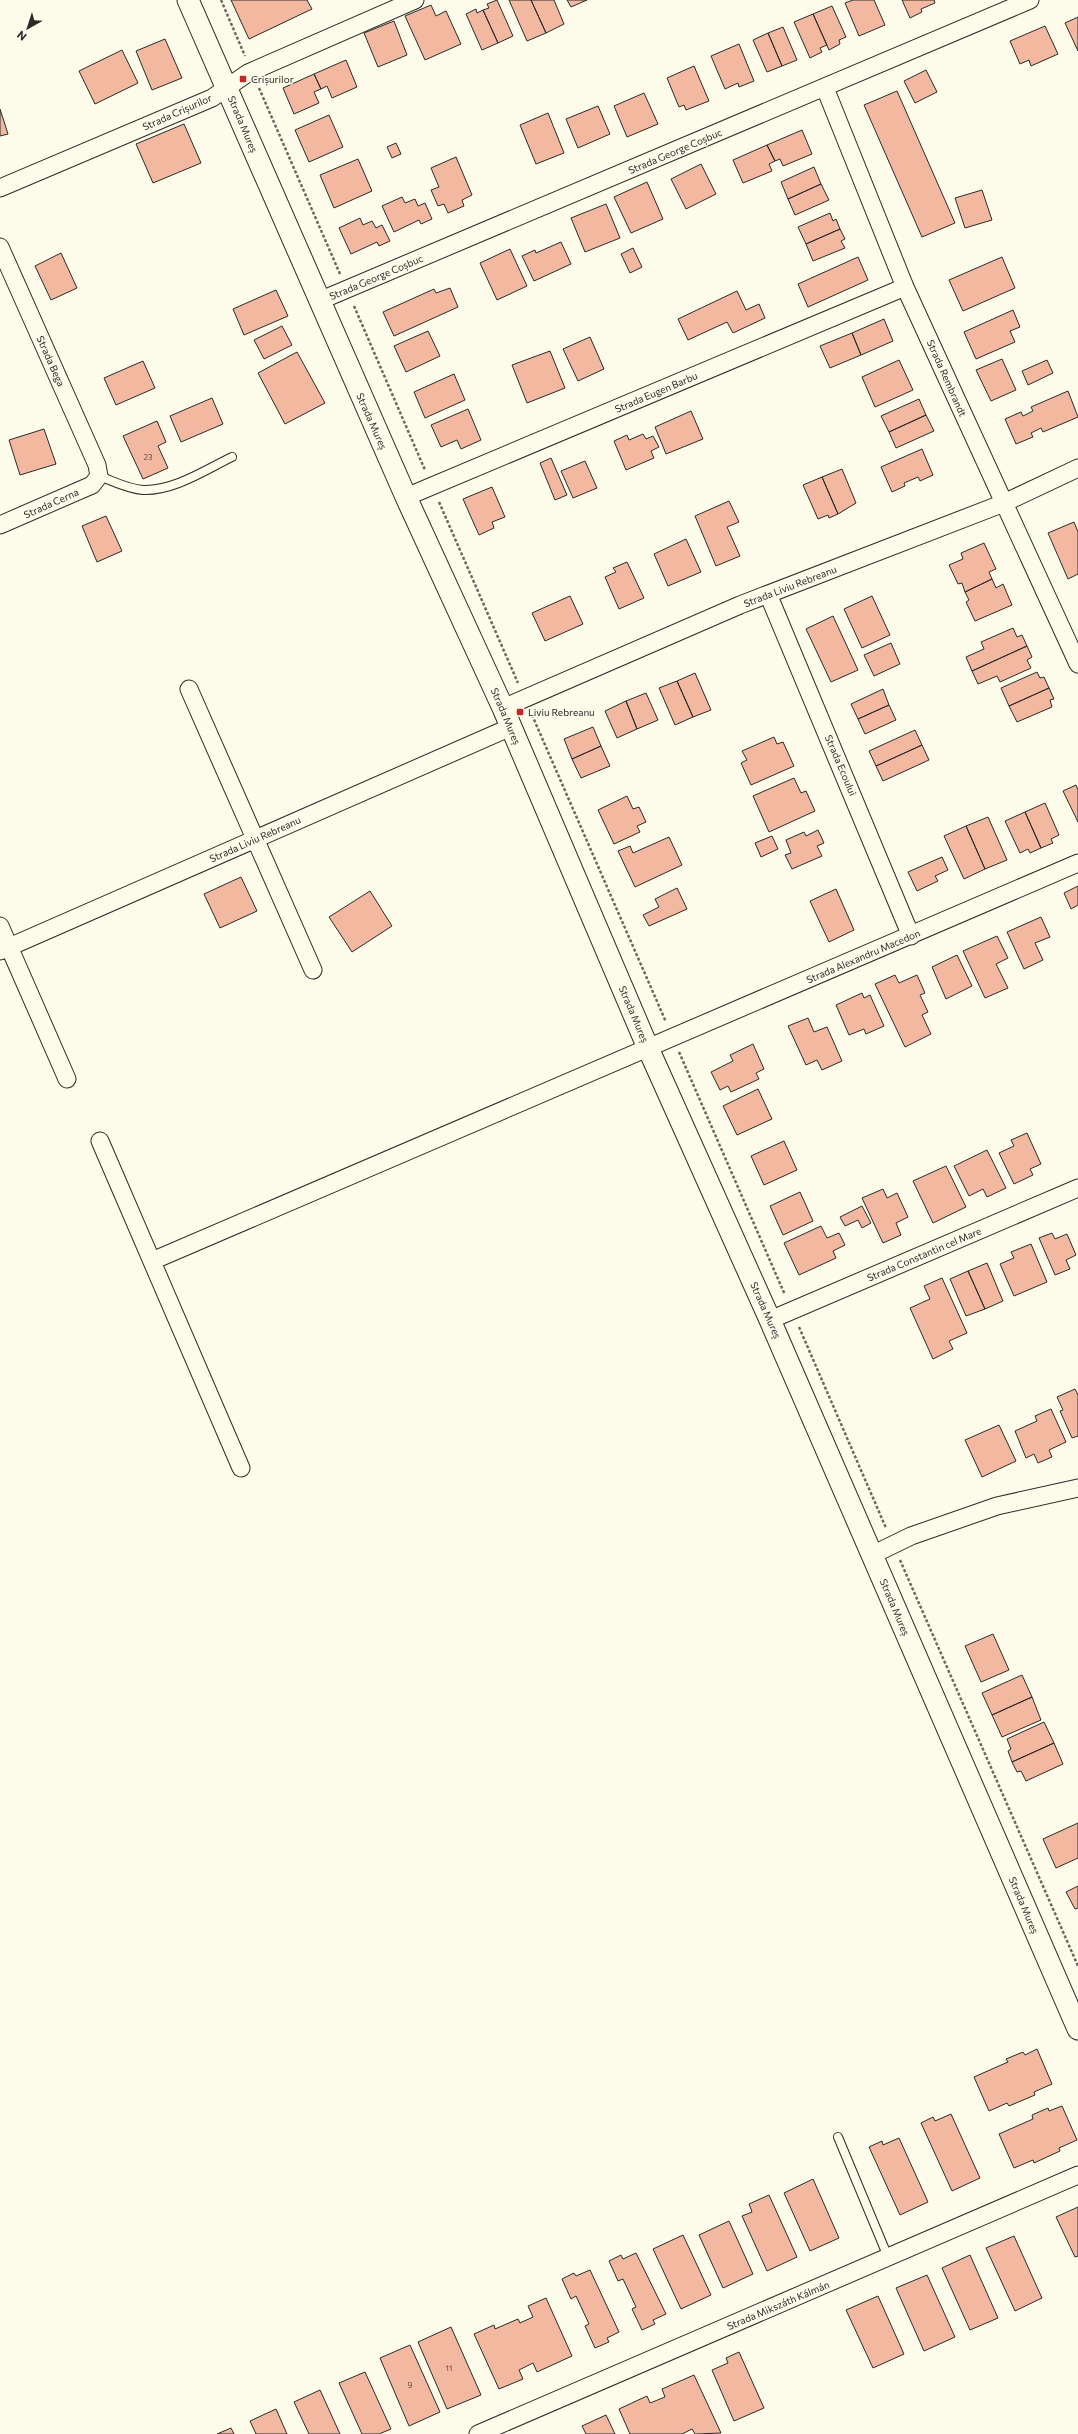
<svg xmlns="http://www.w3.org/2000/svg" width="1078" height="2434" viewBox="0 0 1078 2434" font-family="Commissioner,sans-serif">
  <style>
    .building { fill: #f2b8a0; stroke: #2b2b2b }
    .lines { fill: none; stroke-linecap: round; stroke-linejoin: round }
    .service-casing { stroke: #2b2b2b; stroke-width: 10 }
    .minor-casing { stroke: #2b2b2b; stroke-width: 19 }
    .tertiary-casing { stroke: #2b2b2b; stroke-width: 23 }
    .path { stroke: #6a6964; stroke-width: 2.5; stroke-dasharray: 3 2; stroke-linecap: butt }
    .service { stroke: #fdfbea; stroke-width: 8 }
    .minor { stroke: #fdfbea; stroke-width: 17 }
    .tertiary { stroke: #fdfbea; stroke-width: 21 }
    .poi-dot { fill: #c62828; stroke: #fdfbea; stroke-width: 1.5 }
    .labels { text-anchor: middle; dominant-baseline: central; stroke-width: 3; stroke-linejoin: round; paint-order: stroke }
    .number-label { font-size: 8px; fill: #5d4e48 }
    .poi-label { font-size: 10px; fill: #2b2b2b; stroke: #fdfbea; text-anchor: start }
    .street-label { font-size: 10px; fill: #2b2b2b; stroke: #fdfbea }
  </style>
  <rect width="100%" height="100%" fill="#fdfbea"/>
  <path class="building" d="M231,0H307L312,9L249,39Z
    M497,0L513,36L498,43L483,10L489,8L487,4Z
    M509,0H531L546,33L527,41Z
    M531,0H554L564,24L546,33Z
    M567,0H587L571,7Z
    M853,0H874L885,25L859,36L845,3Z
    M902,0H934L935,3L921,9L922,12L910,18Z
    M431,5L436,16L446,11L461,44L425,60L405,16Z
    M832,6L846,37L839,40L840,44L829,50L813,14Z
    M476,9L477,13L483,10L498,43L482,50L466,14Z
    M813,14L827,45L820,48L822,52L810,58L794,22Z
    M1078,17V51L1065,23Z
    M394,21L407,55L378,67L364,33Z
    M1045,26L1058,54L1031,66L1029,60L1020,64L1010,41Z
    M783,27L797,60L782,66L768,33Z
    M768,33L782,66L767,72L753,40Z
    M165,39L182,78L152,90L136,51Z
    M739,44L754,81L739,87L738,83L725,89L711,56Z
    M122,50L138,83L95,104L79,71Z
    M346,60L357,87L332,98L327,86L321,89L314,74Z
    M694,66L709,101L686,110L684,105L679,107L667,78Z
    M926,70L937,92L915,103L904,81Z
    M314,74L321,89L314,92L319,103L294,114L283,88Z
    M897,91L955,223L922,237L864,105Z
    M644,93L658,124L627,137L614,106Z
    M598,106L610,134L578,148L566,119Z
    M0,109L8,134L0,136Z
    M548,113L564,153L536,164L520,125Z
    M329,115L343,147L309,162L295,130Z
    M184,124L201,163L153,183L136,144Z
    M802,130L812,154L783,166L780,159L775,161L767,145Z
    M396,143L401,154L392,158L387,147Z
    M767,145L775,161L769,164L772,171L743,183L733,160Z
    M456,157L472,195L462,200L464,206L448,213L444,204L438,206L431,190L439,187L431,168Z
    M358,159L372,191L334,208L320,175Z
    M701,164L716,194L686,209L671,179Z
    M814,167L821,184L788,199L781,182Z
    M647,182L663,219L631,233L614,197Z
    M821,184L829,200L795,215L788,199Z
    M982,190L992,220L965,228L955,198Z
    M402,197L405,203L415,199L418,206L425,203L432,219L421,224L419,220L394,232L382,206Z
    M606,204L620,238L585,252L571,218Z
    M830,213L833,221L836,219L840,229L806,244L798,227Z
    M360,218L363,225L372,221L376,228L382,225L390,241L379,246L377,242L351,254L339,228Z
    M840,229L845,239L841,241L845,248L813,261L806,244Z
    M561,242L571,264L534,281L522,256L535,250L536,253Z
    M633,248L642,267L630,273L621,254Z
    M510,249L527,286L497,300L480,263Z
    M61,253L77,288L51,300L35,266Z
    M858,257L868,280L808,307L798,284Z
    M1002,257L1015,288L963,311L949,280Z
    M450,288L458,307L394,336L383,312L434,289L436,293Z
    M276,290L288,316L244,335L233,309Z
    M737,291L746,310L759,304L765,318L733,333L727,322L688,340L678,319Z
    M1013,310L1020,327L1010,331L1015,342L976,359L964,332Z
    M884,319L893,341L861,355L852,333Z
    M282,326L292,345L264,359L254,340Z
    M428,331L440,356L406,372L394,346Z
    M852,333L861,355L830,368L820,346Z
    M590,337L604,369L578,381L563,349Z
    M550,351L565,388L527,403L512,365Z
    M297,352L325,403L285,424L258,373Z
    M1002,359L1016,390L991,401L976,370Z
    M899,360L913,390L875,407L862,377Z
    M1047,360L1053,373L1028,385L1022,371Z
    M143,361L155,388L116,405L104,378Z
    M454,374L465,400L425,418L414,392Z
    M1068,391L1078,417L1043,432L1041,428L1031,433L1033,437L1016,444L1005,419L1021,412L1023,416L1033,411L1031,407Z
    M212,398L223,424L181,442L170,416Z
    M919,399L926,415L889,432L881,416Z
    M468,409L481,440L461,449L457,440L441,447L431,425Z
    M691,411L703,439L666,454L655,427Z
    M926,415L934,431L896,448L889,432Z
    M157,421L166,442L158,446L168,468L143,479L123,436Z
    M44,429L56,464L20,475L9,440Z
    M643,434L646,439L653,436L659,447L651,451L654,458L626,470L614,441L627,435L629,440Z
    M922,449L933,475L920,481L918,477L904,483L905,486L892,492L881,467Z
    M551,458L567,495L555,500L540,463Z
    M585,461L597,488L573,498L561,471Z
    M842,469L856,503L838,514L822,477Z
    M822,477L838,514L829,518L828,515L818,519L803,485Z
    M492,487L505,517L492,522L494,528L479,535L463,499Z
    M729,501L739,522L727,527L740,556L716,566L695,516Z
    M106,516L122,551L97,562L82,526Z
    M1074,522L1078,532V574L1068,579L1048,533Z
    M686,539L701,572L668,586L654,554Z
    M984,543L996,569L989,572L992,579L965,592L962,583L958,584L949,565L963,559L961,553Z
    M627,562L644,598L619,609L605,577L616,572L613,568Z
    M992,579L996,588L1003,584L1012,605L975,621L966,602L969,600L965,592Z
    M570,596L583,624L545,641L532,613Z
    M872,596L890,635L862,648L844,609Z
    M833,616L858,670L831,682L806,629Z
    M1013,628L1017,637L1022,635L1027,646L972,671L966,657L984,649L981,642Z
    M891,643L900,664L874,676L864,655Z
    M1027,646L1032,657L1027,660L1031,668L1000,682L997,676L978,684L972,671Z
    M1037,672L1040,678L1044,677L1049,688L1009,706L1001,688Z
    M695,673L711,710L693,717L677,681Z
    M677,681L693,717L675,725L659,688Z
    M1049,688L1054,699L1050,700L1052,707L1017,722L1009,706Z
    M883,689L889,705L858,719L851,704Z
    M646,693L658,720L637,729L626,701Z
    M626,701L637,729L617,738L605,711Z
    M889,705L896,720L865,734L858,719Z
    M593,727L601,746L572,759L564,739Z
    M915,730L922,745L876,766L869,751Z
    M774,737L777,744L783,742L794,766L751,785L741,763L747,760L742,751Z
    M922,745L929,760L883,781L876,766Z
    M601,746L610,766L581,778L572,759Z
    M794,778L801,793L806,791L815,811L769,832L753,796Z
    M1076,785L1078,790V822L1063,791Z
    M627,796L633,809L639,807L646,822L637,826L640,832L614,844L598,810Z
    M1045,803L1059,835L1051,839L1053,843L1041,848L1025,812Z
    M1025,812L1041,848L1030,853L1028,849L1020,853L1005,821Z
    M988,817L1007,860L985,869L966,826Z
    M966,826L985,869L964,879L944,836Z
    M818,830L824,843L817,846L822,856L792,869L785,855L791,853L786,840L804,832L806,836Z
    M772,836L778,849L761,857L755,843Z
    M669,837L682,865L635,887L618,851L630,846L633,853Z
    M942,857L948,870L935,876L938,881L917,891L908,872Z
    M241,877L257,911L220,928L204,894Z
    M1078,886V905L1071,909L1064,893Z
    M677,888L687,909L649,926L643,915L659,907L655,899Z
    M836,889L854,930L829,942L810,901Z
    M370,891L392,926L352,952L329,917Z
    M1041,917L1050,937L1035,943L1043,960L1024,969L1007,932Z
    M997,936L1008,958L996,964L1008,988L985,998L963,951Z
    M957,955L972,986L946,999L932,967Z
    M895,975L899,983L917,975L925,993L920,995L928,1012L922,1015L931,1034L905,1047L875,984Z
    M862,993L864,998L870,995L884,1026L866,1034L864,1029L849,1035L836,1005Z
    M808,1018L814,1032L827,1027L842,1061L822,1070L817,1060L806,1065L788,1026Z
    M753,1044L764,1069L756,1073L759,1079L731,1092L728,1086L720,1090L711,1072L733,1061L730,1055Z
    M758,1089L772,1119L737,1135L723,1106Z
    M1027,1133L1041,1164L1030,1169L1033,1175L1014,1184L999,1153L1014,1146L1011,1140Z
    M784,1141L797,1170L764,1185L751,1156Z
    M987,1150L1006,1188L987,1197L983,1189L969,1196L954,1166Z
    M946,1166L966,1207L933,1223L913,1181Z
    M883,1189L887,1198L897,1193L908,1217L896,1223L901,1235L883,1243L862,1198Z
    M800,1192L813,1221L783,1235L770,1206Z
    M862,1206L871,1223L862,1228L858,1220L845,1226L840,1217Z
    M821,1226L827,1238L839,1233L845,1245L833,1251L836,1258L799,1275L784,1243Z
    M1052,1233L1055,1239L1067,1234L1076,1255L1066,1260L1070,1269L1055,1275L1039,1238Z
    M1031,1244L1047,1282L1014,1296L1000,1264L1014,1258L1011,1252Z
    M987,1263L1003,1301L985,1309L968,1271Z
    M968,1271L985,1309L966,1316L950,1279Z
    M942,1278L967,1333L949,1341L953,1349L933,1359L910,1308L930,1299L924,1286Z
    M1075,1389L1078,1395V1436L1072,1438L1060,1411L1063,1410L1057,1397Z
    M1051,1409L1066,1442L1049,1450L1052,1457L1038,1463L1034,1454L1026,1458L1015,1431L1037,1421L1035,1416Z
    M999,1425L1016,1461L982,1477L965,1440Z
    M993,1634L1009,1670L981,1682L965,1646Z
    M1022,1675L1032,1697L992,1715L982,1693Z
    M1032,1697L1041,1720L1002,1737L992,1715Z
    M1044,1722L1054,1743L1012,1762L1008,1751L1011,1749L1007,1739Z
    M1054,1743L1063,1764L1026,1781L1021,1771L1017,1772L1012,1762Z
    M1078,1823V1858L1056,1868L1043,1839Z
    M1078,1886V1908L1075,1909L1066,1892Z
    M1037,2049L1052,2084L1034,2092L1035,2095L1009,2106L1007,2103L989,2111L974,2077L1008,2062L1006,2059L1023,2052L1025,2055Z
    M1062,2106L1077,2140L1059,2148L1060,2151L1034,2163L1033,2160L1014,2168L999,2134L1033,2119L1032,2115L1048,2108L1049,2111Z
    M951,2114L980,2178L952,2191L921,2123L933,2117L935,2121Z
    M899,2138L928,2202L900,2215L869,2147L882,2141L883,2145Z
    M813,2179L839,2238L810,2251L784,2193Z
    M769,2195L797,2257L767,2271L742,2216L752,2212L749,2204Z
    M1078,2207V2256L1075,2257L1056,2217Z
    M729,2221L753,2274L723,2288L699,2235Z
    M683,2235L711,2295L681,2309L653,2249Z
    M1014,2236L1042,2298L1015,2311L986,2248Z
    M636,2253L666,2314L653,2320L655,2324L642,2330L632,2309L636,2307L623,2279L618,2281L609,2261L621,2255L623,2259Z
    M970,2255L998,2318L970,2330L942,2268Z
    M590,2270L619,2332L607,2338L609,2342L595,2348L585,2326L589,2324L576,2296L571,2299L562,2279L574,2273L576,2276Z
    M927,2275L955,2337L924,2351L896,2288Z
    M878,2296L904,2354L873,2368L846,2310Z
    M546,2298L572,2356L537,2372L533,2363L519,2370L523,2379L499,2389L474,2334L494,2325L495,2329L518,2319L520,2323L533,2317L528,2306Z
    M451,2327L481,2395L447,2409L418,2342Z
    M410,2345L440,2412L409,2426L380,2358Z
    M739,2352L764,2408L734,2421L712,2370L728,2363L726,2358Z
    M365,2372L391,2429L379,2434H362L339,2383Z
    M694,2375L721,2433L695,2434L692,2429L682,2434H630L619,2409L647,2396L650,2403L665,2397L662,2389Z
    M320,2390L340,2434H309L294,2402Z
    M276,2409L287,2434H256L250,2421Z
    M606,2415L615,2434H586L582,2426Z
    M231,2428L234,2434H217Z"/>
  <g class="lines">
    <g class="service-casing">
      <path id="service" d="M99,476C113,481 128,489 143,490C174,491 205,470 232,457
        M838,2137L888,2257"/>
    </g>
    <g class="minor-casing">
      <path id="minor" d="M825,88L905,287L1078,664
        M0,188L212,98L248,73L415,0
        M0,247L97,465L99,476L92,485L0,525
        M319,301L1030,0
        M406,497L905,287
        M768,594L911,936
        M189,689L313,970
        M503,708L740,605L1004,503L1078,468
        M0,926L67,1079
        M0,951L511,727
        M100,1141L241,1468
        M152,1261L1078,863
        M770,1320L1078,1188
        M872,1555L911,1536L997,1506L1078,1488
        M478,2434L1078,2175"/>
    </g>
    <g class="tertiary-casing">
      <path id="tertiary" d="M188,0L406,497L503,708L648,1048L770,1320L1078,2029"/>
    </g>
    <path class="path" d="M221,0L245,56
      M259,88L340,274
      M354,306L425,470
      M439,502L518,683
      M532,715L666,1022
      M679,1052L785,1295
      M799,1327L886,1528
      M900,1560L1078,1966"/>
    <use href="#service" class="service"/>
    <use href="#minor" class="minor"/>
    <use href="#tertiary" class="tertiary"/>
  </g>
  <g class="poi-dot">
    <rect x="239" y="75" width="8" height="8" rx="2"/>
    <rect x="516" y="708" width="8" height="8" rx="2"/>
  </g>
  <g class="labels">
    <g class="number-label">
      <text x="148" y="457">23</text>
      <text x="449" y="2368">11</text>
      <text x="410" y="2385">9</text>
    </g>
    <g class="poi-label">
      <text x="251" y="79">Crișurilor</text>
      <text x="528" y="712">Liviu Rebreanu</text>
    </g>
    <g class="street-label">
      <text transform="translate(177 112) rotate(-24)">Strada Crișurilor</text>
      <text transform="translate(243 124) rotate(67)">Strada Mureș</text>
      <text transform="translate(675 151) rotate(-23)">Strada George Coșbuc</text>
      <text transform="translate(376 277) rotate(-23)">Strada George Coșbuc</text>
      <text transform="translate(51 361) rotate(66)">Strada Bega</text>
      <text transform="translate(947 378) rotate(66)">Strada Rembrandt</text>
      <text transform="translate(656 392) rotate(-23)">Strada Eugen Barbu</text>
      <text transform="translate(372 421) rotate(66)">Strada Mureș</text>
      <text transform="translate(51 503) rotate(-24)">Strada Cerna</text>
      <text transform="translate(790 586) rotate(-21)">Strada Liviu Rebreanu</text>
      <text transform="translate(506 716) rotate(67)">Strada Mureș</text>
      <text transform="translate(841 765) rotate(67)">Strada Ecoului</text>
      <text transform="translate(255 839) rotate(-24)">Strada Liviu Rebreanu</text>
      <text transform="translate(863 956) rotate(-23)">Strada Alexandru Macedon</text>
      <text transform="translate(634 1014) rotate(67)">Strada Mureș</text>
      <text transform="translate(924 1254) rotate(-23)">Strada Constantin cel Mare</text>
      <text transform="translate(766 1310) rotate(66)">Strada Mureș</text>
      <text transform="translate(895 1607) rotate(67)">Strada Mureș</text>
      <text transform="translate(1024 1905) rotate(67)">Strada Mureș</text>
      <text transform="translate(778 2305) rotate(-23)">Strada Mikszáth Kálmán</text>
    </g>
  </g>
  <g transform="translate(28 28) rotate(219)" stroke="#fdfbea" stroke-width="3" paint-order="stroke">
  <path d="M0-3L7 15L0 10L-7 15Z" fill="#2b2b2b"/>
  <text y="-6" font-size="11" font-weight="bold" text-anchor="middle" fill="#2b2b2b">N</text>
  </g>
</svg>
